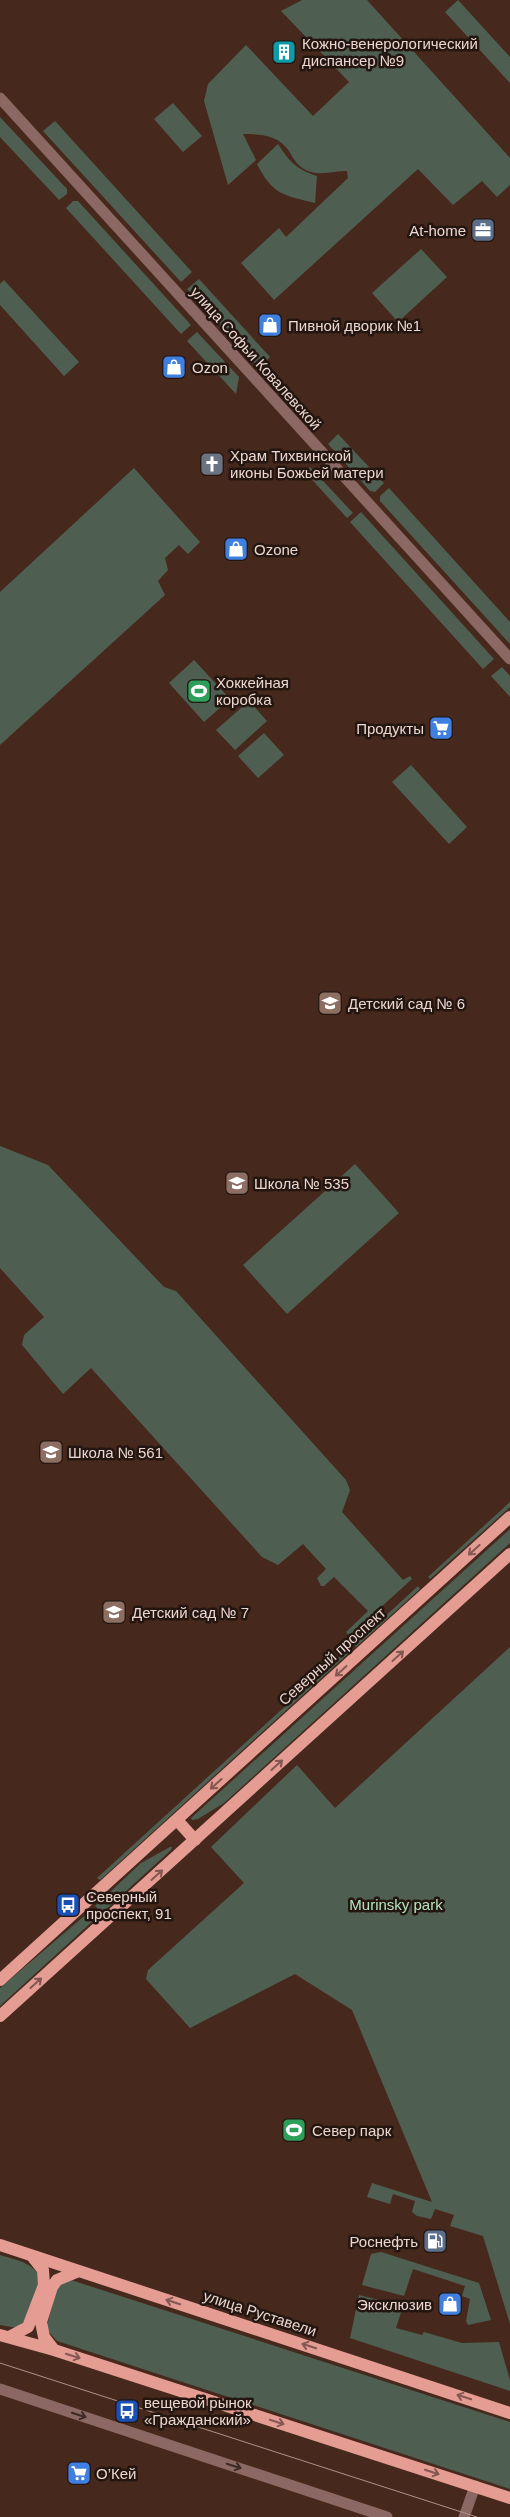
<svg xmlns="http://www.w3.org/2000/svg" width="510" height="2517" viewBox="0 0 510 2517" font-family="Arial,sans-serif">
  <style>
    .green { fill: #4e5f52 }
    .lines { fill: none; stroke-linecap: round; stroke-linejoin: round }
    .minor { stroke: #8b6863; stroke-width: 11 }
    .major { stroke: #e49c93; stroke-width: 12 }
    .tram { stroke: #ab9389; stroke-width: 1 }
    .oneway { stroke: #845852 }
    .oneway2 { stroke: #3d2a25 }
    .labels { text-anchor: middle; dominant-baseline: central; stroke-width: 5; stroke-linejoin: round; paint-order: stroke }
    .poi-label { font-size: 15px; fill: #ebd7cf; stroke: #231510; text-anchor: start }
    .street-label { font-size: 15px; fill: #ebd7cf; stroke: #231510 }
    .park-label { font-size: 15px; fill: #b3e5bf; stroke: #231510 }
  </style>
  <rect width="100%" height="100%" fill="#46291c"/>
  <path class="green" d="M302,0H367L510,158V185L497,197L482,181L453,205L418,169L274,300L241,263L279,228L286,237L348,178L347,171C333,171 317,177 304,169C297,165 293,158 289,151C278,135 261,134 243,134L256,160L228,185L204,101L208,84L246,45L313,116L349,82L281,11Z
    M458,0L510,57V83L445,12Z
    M173,103L202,136L183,152L154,119Z
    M0,117L67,189V194L59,200L0,137Z
    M55,121L192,272L181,282L43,131Z
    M278,144C289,161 297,170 317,176L315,203C283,195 273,195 257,164Z
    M73,201H78L191,325L181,334L66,208Z
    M421,249L447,277L398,322L372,293Z
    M199,279L270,357L259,368L187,289Z
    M4,280L79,362L64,376L0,305V284Z
    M197,332L239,377L236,394L187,341Z
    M338,434L384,483L375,492L370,491L328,444Z
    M310,467L353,513L347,518L305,472Z
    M134,468L200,542L188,554L179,545L165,558L168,570L158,581L165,595L0,745V592Z
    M389,488L510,622V644L380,501V496Z
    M361,512L494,659L483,669L350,522Z
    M194,660L230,699L204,722L169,683Z
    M502,667L510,676V697L491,676Z
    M249,701L267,721L235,750L216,730Z
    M264,733L284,755L258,778L238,756Z
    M411,765L467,827L449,844L392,782Z
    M0,1146L48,1165L164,1287L176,1291L346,1480L350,1490L342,1512L403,1580L410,1576L412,1579L349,1636L346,1632L368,1611L334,1577L324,1586H321L317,1578L326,1569L303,1544L278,1565L262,1557L91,1368L63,1394L22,1345L24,1335L44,1317L0,1268Z
    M355,1164L399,1213L287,1314L243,1265Z
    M510,1502V1507L430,1579L428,1577Z
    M510,1529V1543L224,1803L198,1819L192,1820L191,1818Z
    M418,1586L420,1589L356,1647L354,1645Z
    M510,1647V2324L483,2236L450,2226L454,2215L435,2209L431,2219L417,2216L412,2212L415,2201L393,2194L390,2204L367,2197L372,2183L432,2202L352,2010L295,1974L190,2028L146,1979L148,1970L244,1883L211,1847L297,1765L335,1808Z
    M347,1650L350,1652L100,1880L97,1878Z
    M170,1847H172L171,1850L102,1913L95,1906L141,1863Z
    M90,1911L96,1918L0,2006V1988Z
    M381,2252L479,2283L491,2320L468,2325L466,2321L470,2299L462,2296L465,2286L413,2269L404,2296L362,2285L371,2254Z
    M0,2255C16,2260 32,2262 40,2277L29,2318L17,2328L0,2325Z
    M71,2280L510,2422V2489L57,2341L46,2329L57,2288L61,2283Z
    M359,2295L403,2306L396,2328L422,2335L424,2332L462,2343L499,2342L510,2380V2391L350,2338Z"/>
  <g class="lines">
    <path class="minor" d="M0,98L510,659
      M0,2389L387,2517
      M464,2517L475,2486"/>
    <path class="major" d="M177,1820L195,1840
      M0,1980L510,1517
      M0,2016L510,1554
      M0,2245L510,2413
      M0,2335L54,2350L510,2498
      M9,2337L28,2327L44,2285L43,2270L32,2256
      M54,2350L44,2337L41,2322L52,2287L57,2280L79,2271"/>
    <path class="tram" d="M0,2363L477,2517"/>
  </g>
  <defs><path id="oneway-shaft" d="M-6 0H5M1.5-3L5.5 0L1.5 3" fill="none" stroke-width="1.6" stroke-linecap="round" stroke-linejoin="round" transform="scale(1.25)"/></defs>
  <g class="oneway">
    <use href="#oneway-shaft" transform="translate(474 1550) rotate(138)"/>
    <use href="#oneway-shaft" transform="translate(398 1656) rotate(-42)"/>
    <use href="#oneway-shaft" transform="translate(341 1671) rotate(138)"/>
    <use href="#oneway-shaft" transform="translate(277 1765) rotate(-42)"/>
    <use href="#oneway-shaft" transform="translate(216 1784) rotate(138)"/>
    <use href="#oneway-shaft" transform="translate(157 1875) rotate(-42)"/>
    <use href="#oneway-shaft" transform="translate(36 1983) rotate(-42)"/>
    <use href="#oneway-shaft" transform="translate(173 2302) rotate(-162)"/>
    <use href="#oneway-shaft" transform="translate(309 2346) rotate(-162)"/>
    <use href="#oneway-shaft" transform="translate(73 2356) rotate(18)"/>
    <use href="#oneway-shaft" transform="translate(464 2397) rotate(-162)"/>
    <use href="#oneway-shaft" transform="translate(277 2422) rotate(18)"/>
    <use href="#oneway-shaft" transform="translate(432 2472) rotate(18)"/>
  </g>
  <g class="oneway2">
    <use href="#oneway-shaft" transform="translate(79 2415) rotate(18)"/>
    <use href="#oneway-shaft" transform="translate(234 2466) rotate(18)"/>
  </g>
  <defs>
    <g id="building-square" transform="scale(1.25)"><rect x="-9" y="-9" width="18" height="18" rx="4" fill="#0f9aa8" stroke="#231510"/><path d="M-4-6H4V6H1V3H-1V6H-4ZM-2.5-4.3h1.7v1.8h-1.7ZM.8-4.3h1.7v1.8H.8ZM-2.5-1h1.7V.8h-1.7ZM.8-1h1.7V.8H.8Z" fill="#fff"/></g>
    <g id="office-square" transform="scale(1.25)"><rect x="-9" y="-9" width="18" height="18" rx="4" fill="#5c6f8a" stroke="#231510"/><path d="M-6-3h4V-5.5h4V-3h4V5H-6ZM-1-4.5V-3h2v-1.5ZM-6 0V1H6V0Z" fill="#fff"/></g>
    <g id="shop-square" transform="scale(1.25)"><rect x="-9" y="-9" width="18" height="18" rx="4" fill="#3f7fe0" stroke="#231510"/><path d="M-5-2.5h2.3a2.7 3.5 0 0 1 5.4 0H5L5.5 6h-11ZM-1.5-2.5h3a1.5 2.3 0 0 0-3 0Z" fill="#fff"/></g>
    <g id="church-square" transform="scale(1.25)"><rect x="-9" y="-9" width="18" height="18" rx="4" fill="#6b7280" stroke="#231510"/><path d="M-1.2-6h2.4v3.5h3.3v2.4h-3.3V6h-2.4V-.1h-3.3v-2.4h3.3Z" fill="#fff"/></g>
    <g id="stadium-square" transform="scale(1.25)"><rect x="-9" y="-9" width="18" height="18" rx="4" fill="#2e9e5b" stroke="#231510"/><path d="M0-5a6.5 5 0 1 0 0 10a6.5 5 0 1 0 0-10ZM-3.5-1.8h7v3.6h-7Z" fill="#fff"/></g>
    <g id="supermarket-square" transform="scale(1.25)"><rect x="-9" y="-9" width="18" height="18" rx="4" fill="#3f7fe0" stroke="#231510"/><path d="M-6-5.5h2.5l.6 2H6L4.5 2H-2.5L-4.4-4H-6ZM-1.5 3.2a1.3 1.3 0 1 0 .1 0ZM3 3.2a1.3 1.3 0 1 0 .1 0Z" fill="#fff"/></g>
    <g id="school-square" transform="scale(1.25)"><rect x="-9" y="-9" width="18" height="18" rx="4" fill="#8d6e63" stroke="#231510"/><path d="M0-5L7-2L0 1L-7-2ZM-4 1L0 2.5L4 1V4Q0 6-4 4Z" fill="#fff"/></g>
    <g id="bus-square" transform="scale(1.25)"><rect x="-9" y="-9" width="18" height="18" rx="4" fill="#1a4fb4" stroke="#231510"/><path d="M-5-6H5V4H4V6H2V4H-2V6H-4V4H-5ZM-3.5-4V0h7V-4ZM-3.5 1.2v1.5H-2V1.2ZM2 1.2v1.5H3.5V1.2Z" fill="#fff"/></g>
    <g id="fuel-square" transform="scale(1.25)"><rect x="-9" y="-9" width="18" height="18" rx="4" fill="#5c6f8a" stroke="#231510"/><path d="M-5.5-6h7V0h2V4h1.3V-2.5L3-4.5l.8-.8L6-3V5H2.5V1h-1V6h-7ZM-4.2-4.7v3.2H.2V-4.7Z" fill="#fff"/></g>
  </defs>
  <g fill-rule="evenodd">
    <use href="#building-square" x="284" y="52"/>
    <use href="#office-square" x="483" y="230"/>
    <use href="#shop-square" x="270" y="325"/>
    <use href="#shop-square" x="174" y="367"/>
    <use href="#church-square" x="212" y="464"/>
    <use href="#shop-square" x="236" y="549"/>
    <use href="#stadium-square" x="199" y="691"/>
    <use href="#supermarket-square" x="441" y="728"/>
    <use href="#school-square" x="330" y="1003"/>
    <use href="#school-square" x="237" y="1183"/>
    <use href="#school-square" x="51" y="1452"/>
    <use href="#school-square" x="114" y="1612"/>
    <use href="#bus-square" x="68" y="1905"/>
    <use href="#stadium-square" x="294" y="2130"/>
    <use href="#fuel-square" x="435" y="2241"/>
    <use href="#shop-square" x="450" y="2304"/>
    <use href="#bus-square" x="127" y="2411"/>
    <use href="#supermarket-square" x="79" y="2473"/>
  </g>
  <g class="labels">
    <g class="poi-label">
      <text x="302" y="43">Кожно-венерологический<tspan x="302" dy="17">диспансер №9</tspan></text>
      <text x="466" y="230" text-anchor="end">At-home</text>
      <text x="288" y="325">Пивной дворик №1</text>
      <text x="192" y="367">Ozon</text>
      <text x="230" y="455">Храм Тихвинской<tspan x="230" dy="17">иконы Божьей матери</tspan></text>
      <text x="254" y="549">Ozone</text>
      <text x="216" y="682">Хоккейная<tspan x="216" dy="17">коробка</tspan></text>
      <text x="424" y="728" text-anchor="end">Продукты</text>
      <text x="348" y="1003">Детский сад № 6</text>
      <text x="254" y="1183">Школа № 535</text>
      <text x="68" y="1452">Школа № 561</text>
      <text x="132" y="1612">Детский сад № 7</text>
      <text x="86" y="1896">Северный<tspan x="86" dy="17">проспект, 91</tspan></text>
      <text x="312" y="2130">Север парк</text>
      <text x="418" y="2241" text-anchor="end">Роснефть</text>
      <text x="432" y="2304" text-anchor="end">Эксклюзив</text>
      <text x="144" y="2402">вещевой рынок<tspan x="144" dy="17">«Гражданский»</tspan></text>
      <text x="96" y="2473">О’Кей</text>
    </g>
    <g class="street-label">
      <text transform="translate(256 358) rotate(48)">улица Софьи Ковалевской</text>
      <text transform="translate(332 1656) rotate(-42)">Северный проспект</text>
      <text transform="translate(260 2313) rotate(18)">улица Руставели</text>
    </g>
    <g class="park-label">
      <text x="396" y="1904">Murinsky park</text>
    </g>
  </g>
</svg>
